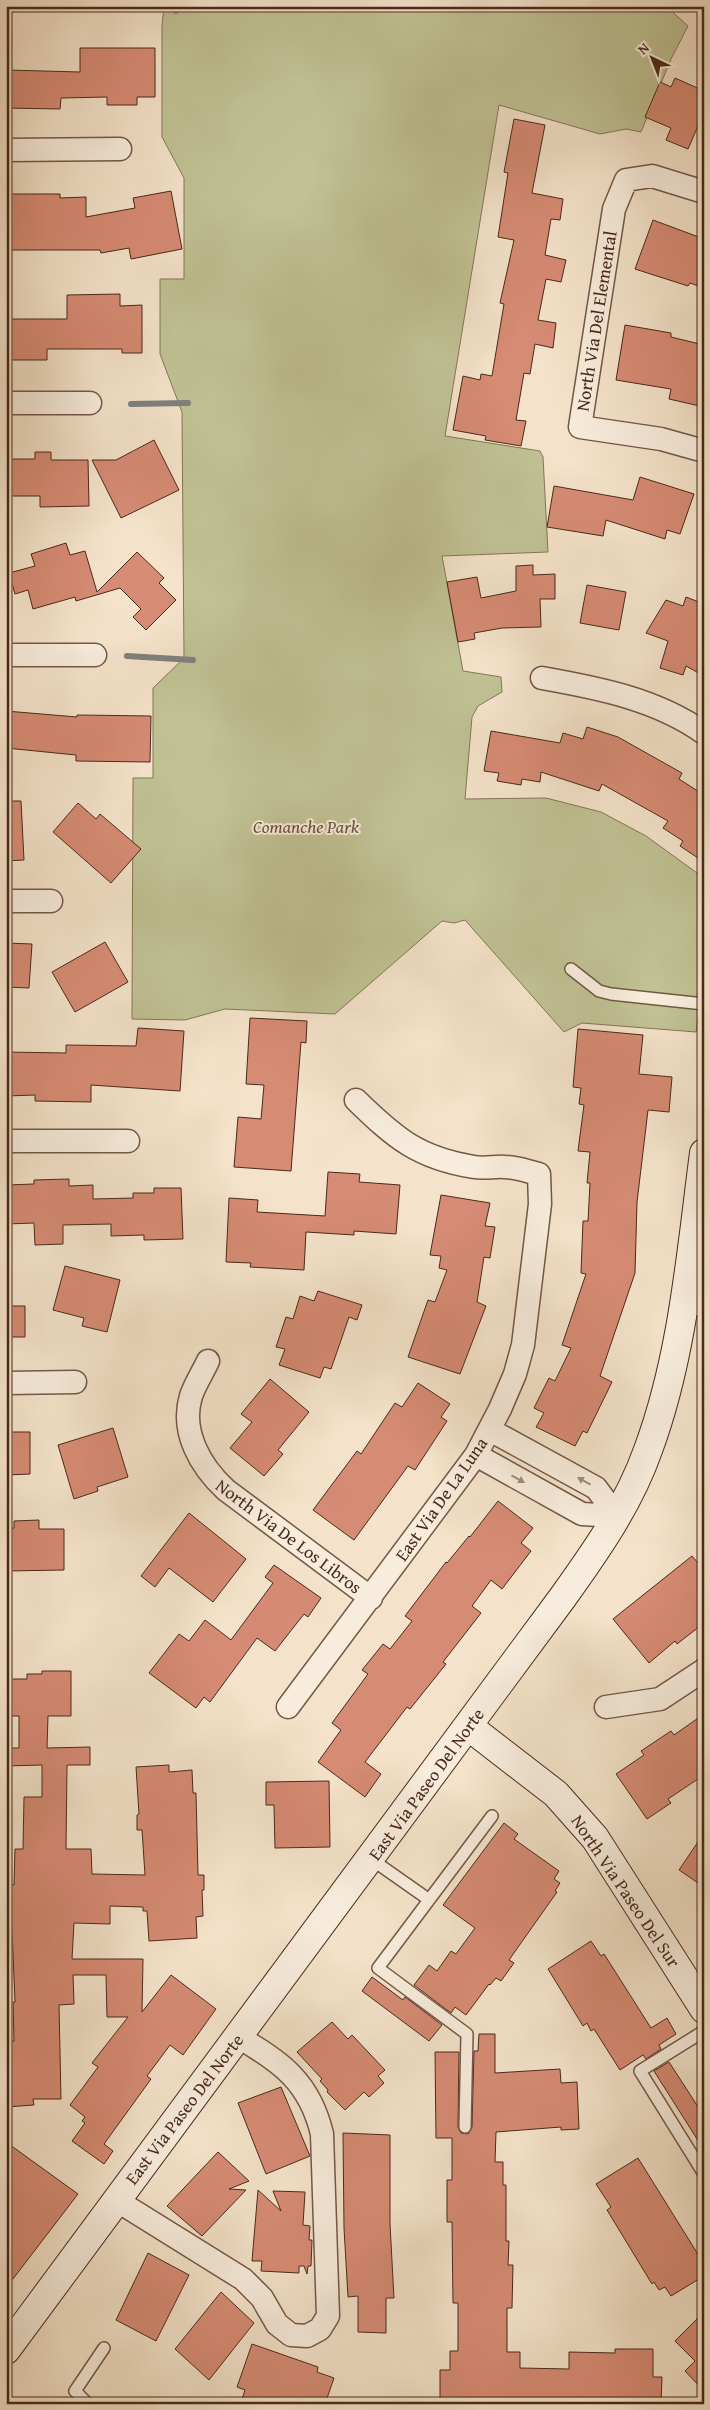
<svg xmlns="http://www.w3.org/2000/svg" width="710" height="2410" viewBox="0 0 710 2410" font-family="'Gentium Book Plus',serif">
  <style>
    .green { fill: #c0c294; stroke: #857657 }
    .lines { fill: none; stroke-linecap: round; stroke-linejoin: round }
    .stream { stroke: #7e817e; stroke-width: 6 }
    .building { fill: #d68b74; stroke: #4a291a }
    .lane-casing { stroke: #745846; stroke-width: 14 }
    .street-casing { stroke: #745846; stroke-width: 25 }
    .secondary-casing { stroke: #4a291a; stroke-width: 30 }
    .lane { stroke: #f8eddd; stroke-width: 11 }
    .street { stroke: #f8eddd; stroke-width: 22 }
    .secondary { stroke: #f8eddd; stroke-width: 28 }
    .oneway { fill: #a18b7c }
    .labels { text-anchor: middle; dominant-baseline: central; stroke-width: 4; stroke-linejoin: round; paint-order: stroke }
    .street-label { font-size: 18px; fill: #4a291a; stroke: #f8eddd }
    .park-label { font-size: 18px; font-style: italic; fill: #684f38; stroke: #f8eddd }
  </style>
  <rect width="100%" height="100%" fill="#f4e3ca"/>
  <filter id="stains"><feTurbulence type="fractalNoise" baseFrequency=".004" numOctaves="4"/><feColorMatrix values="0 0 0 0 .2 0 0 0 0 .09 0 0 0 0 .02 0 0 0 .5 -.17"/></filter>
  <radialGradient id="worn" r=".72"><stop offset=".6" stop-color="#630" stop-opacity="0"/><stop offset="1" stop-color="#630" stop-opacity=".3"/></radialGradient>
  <path class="green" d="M164,6H666L688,26L671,59L641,132L626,129L600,134L499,105L445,436L540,451L543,457L548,552L442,556L463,671L501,677L502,692L478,706L472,717L465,799L546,798L601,812L646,836L704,878V977L696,1032L582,1023L564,1032L465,920L454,923L442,921L335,1014L225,1009L185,1020L132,1019L133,778H153V688L184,658L182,412L160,354V279H184V178L162,137V26Z"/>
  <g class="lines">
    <path class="stream" d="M176,6V11
      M131,404L188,403
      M127,656L193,660"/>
  </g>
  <path class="building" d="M80,48H155V97H137V105H107V97L61,98L60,109L6,108V70L80,72Z
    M675,78L704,91V112L688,149L666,140L671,128L645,117L660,82L671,87Z
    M514,119L545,125L532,193L563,199L560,220L551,219L545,255L566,260L561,282L546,279L538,320L556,323L553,348L535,344L530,374L524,373L516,420L526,421L521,446L485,440L486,436L453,430L463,376L480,380L481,374L492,376L504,304L500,303L514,240L498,237L508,173L504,172Z
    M171,191L182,249L131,259L129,248L101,253L100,250H6V194H60V198L86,197V217L135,208L133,198Z
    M653,220L704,239V288L690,283L688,286L635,269Z
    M120,294V306L142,305V353H122V349H47V360H6V319H67V295Z
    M625,325L671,333V337L704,345V407L669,399L671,389L616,380Z
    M154,440L179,490L121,518L92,460H116Z
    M35,452H51V460H88L89,506L40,507V496H11V459H35Z
    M640,477L694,494L680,534L667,530L665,539L606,520L603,536L547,527L554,486L633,500Z
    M66,543L70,555L85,551L97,592L137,552L164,578L159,583L176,600L146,630L133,617L141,609L120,588L76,601L75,597L33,609L28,590L15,594L9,573L35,566L31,554Z
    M533,565V575L555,574V599H540L541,627L502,628L474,633L475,639L458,642L447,582L477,577L481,598L516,591V566Z
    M587,585L626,592L619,630L580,623Z
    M686,597L704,604V676L686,666L683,675L660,668L668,641L646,633L666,600L683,606Z
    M6,711L77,717V715L151,716L150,762L76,761V755L6,748Z
    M587,727L618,737L682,773L679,779L704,795V862L680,846L683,841L663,828L668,821L602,784L599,791L541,772L540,782L522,779L521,785L497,781L499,773L484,771L491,731L560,743L563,733L583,739Z
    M6,801H21L24,860L6,861Z
    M78,803L96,819L100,814L141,849L111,883L53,832Z
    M105,942L128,982L75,1012L52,972Z
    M6,943L32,944L29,988L6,987Z
    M250,1018L307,1021L306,1043L301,1042L291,1171L234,1167L238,1117L261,1119L264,1085L246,1084Z
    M138,1028L184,1031L180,1091L91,1085V1102L35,1101V1095L6,1096V1052L66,1053V1045L136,1046Z
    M578,1029L643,1035L639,1074L672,1077L669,1112L648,1110L637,1202L635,1273L600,1376L612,1382L587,1433L583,1431L575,1446L536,1427L544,1413L534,1408L549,1378L555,1381L571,1348L562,1345L586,1274L581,1273L583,1221H588L590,1183H587L590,1152L578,1151L584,1105L579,1104L581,1088L573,1087Z
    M328,1172L360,1174L359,1182L400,1185L396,1234L354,1231V1235L306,1232L304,1270L250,1267L251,1263L226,1262L229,1198L258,1200L257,1212L325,1216Z
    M69,1179V1186L93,1185V1199L133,1198V1193H154V1188H181L183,1239L144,1240V1235L111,1236V1224L63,1225V1244L35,1245L34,1223L6,1224V1185L34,1184V1180Z
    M441,1195L490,1203L485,1226L495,1227L490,1258L484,1257L477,1302L486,1306L460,1374L408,1357L428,1300L435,1302L447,1270L439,1268L441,1256L430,1255Z
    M65,1266L120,1280L107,1332L82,1326L84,1318L53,1310Z
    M318,1291L362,1305L357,1320L349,1317L331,1369L324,1367L320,1378L279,1365L285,1349L276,1347L286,1317L293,1319L300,1296L314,1301Z
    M6,1306H25V1337H6Z
    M270,1379L309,1412L278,1450L283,1454L264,1476L230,1448L252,1422L241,1414Z
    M418,1383L450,1404L441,1417L447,1421L415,1470L408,1466L354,1540L313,1510L357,1451L361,1454L395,1403L402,1407Z
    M113,1428L128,1477L97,1487L98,1491L74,1499L58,1445Z
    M6,1432H30V1474L6,1475Z
    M498,1501L533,1528L521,1543L531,1551L502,1589L491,1580L472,1606L481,1613L443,1662L446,1664L410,1709L407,1707L365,1762L381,1774L365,1797L318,1762L341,1730L332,1723L368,1674L362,1670L383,1644L390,1649L412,1621L405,1616L446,1562L447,1563L469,1536L470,1537Z
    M189,1513L246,1559L213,1602L169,1568L155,1587L141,1576Z
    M39,1520V1529H64V1570L6,1571V1529L14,1528V1521Z
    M692,1556L704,1570V1623L677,1644L675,1641L649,1663L613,1619Z
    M274,1565L321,1598L308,1617L304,1614L275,1651L257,1638L210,1702L204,1697L196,1708L149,1673L179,1634L189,1641L205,1620L231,1640L273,1583L265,1577Z
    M42,1671H71V1716H48L47,1748L90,1747V1765H67L66,1849H91L92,1874L145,1875L142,1830H137V1815L139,1814L136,1767L169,1765V1772L192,1770L193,1793H196L198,1875H204V1890H202L203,1916L196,1917L197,1938L149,1941L147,1911H143V1907L110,1906V1924L74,1923L72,1959H143L142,2012L171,1975L216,2009L183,2055L170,2045L147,2076L151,2079L104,2144L113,2151L104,2164L72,2141L85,2123L82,2121L85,2117L70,2105L98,2067L92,2063L128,2017H107L106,1975H73L74,2004L59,2005L61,2099H33L34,2105L6,2107V2041H14L13,2002H15L12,1930H6V1884L14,1885L15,1849H23L24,1797H42V1765L6,1766V1748H19V1716H6V1679H27V1674H42Z
    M704,1714V1775L668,1799L671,1803L647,1819L616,1774L644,1755L641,1751L671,1731L674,1735Z
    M329,1781L330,1847L275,1848L274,1805H266V1782Z
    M504,1823L518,1834L514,1839L559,1871L554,1879L560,1883L555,1891L557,1892L509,1960L514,1963L501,1981L496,1978L490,1985L489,1984L466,2015L455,2007L451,2013L414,1985L429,1965L437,1971L451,1951L456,1954L475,1928L443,1905Z
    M704,1833V1887L679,1870Z
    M591,1941L601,1956L604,1954L651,2028L667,2018L676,2034L659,2045L661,2049L646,2059L643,2055L620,2070L594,2029L591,2031L587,2023L583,2026L548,1969Z
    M372,1977L403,2000L405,1997L442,2025L429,2041L362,1991Z
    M332,2022L348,2039L352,2035L385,2070L378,2076L384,2083L369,2097L364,2092L345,2110L327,2092L328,2090L320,2081L322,2079L297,2052Z
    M479,2034H495V2073L560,2069L561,2083L577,2082L579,2129L561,2130V2127L496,2132L495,2162H503V2185H506V2241H509L508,2265H513L512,2308H507V2352H520V2368L569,2369V2352L615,2353V2349H653V2377H662L661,2404H440V2370H450V2351H458V2303H453L452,2222H447V2180H452V2138H436L435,2052H459L458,2127L461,2133L468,2134L472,2127L474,2051H478Z
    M669,2062L704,2116V2150L654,2071Z
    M281,2087L310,2156L266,2174L238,2103Z
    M343,2133L390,2135V2224L394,2298H386V2333L358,2332V2296L348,2297L344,2228Z
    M6,2142L78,2194L6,2288Z
    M218,2152L249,2181L229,2189L246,2190L202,2236L167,2206Z
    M638,2158L704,2264V2276L671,2296L665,2287L659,2290L654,2282L652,2284L607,2210L611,2207L596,2184Z
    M258,2190L281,2211L273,2191L305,2192L303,2225L310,2226L309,2240H312L311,2266H308L307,2274L304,2266H299V2273L261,2271L262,2261H252Z
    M148,2253L189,2275L156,2341L116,2320Z
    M221,2292L254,2323L209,2380L175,2349Z
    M704,2312V2391L685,2371L695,2361L675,2341Z
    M252,2344L318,2367L317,2372L334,2378L325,2404H257L242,2399L245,2390L237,2387Z"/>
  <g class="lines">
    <g class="lane-casing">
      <path id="lane" d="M571,969L599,991L611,994L704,1004
        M371,1859L428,1899
        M704,2031L640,2071L704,2174
        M465,2127L467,2034L378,1968L492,1816
        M88,2404L75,2391L104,2348"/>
    </g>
    <g class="street-casing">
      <path id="street" d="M6,150L120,149
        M704,192L652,176L626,180L614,209L580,427L661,439L704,451
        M6,403H90
        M6,655H95
        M542,678C598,688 656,699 704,733
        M6,901H51
        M6,1141H128
        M684,1302L704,1305
        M208,1361C203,1372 195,1384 191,1396C180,1432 201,1467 226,1490L371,1598
        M6,1383L75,1382
        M490,1430L596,1488L617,1516
        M476,1455L582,1514L617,1516
        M288,1707L476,1455L500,1409L515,1374L523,1345L540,1204L539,1174C529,1172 517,1167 505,1167C495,1166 485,1169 474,1167C418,1158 395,1138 356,1100
        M606,1707L660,1699L704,1670
        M116,2200L243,2279L262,2298L277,2324L291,2335L307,2336L320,2329L328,2316L322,2134C310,2083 282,2062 238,2037"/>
    </g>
    <g class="secondary-casing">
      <path id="secondary" d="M468,1726L556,1794L595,1838L704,2009
        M6,2350L563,1597C596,1551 629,1504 648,1450C683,1356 691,1252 704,1153"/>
    </g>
    <use href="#lane" class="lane"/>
    <use href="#street" class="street"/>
    <use href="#secondary" class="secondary"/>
  </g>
  <defs><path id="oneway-solid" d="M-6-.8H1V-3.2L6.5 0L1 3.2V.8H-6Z" transform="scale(1.25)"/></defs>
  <g class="oneway">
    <use href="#oneway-solid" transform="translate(518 1479) rotate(29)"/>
    <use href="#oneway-solid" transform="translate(584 1481) rotate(-151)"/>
  </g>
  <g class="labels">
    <g class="street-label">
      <text transform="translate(596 321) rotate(-81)">North Via Del Elemental</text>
      <text transform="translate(441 1499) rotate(-55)">East Via De La Luna</text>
      <text transform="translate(289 1536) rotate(37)">North Via De Los Libros</text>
      <text transform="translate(426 1784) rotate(-54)">East Via Paseo Del Norte</text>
      <text transform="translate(626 1891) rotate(56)">North Via Paseo Del Sur</text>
      <text transform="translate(184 2109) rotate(-53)">East Via Paseo Del Norte</text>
    </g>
    <g class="park-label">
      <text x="306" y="826">Comanche Park</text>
    </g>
  </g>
  <rect width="710" height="2410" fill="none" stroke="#f4e3ca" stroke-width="25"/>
  <rect x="8" y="8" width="695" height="2395" fill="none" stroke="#4a291a" stroke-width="2.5"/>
  <rect x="12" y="12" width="685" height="2385" fill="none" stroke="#4a291a"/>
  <g transform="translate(652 58) rotate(317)" stroke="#f8eddd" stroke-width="4" paint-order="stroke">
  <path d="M0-4L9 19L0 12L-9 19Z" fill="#4a291a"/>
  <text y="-8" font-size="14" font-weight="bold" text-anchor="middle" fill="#4a291a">N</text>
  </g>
  <rect width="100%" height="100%" filter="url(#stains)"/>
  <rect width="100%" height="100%" fill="url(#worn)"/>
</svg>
